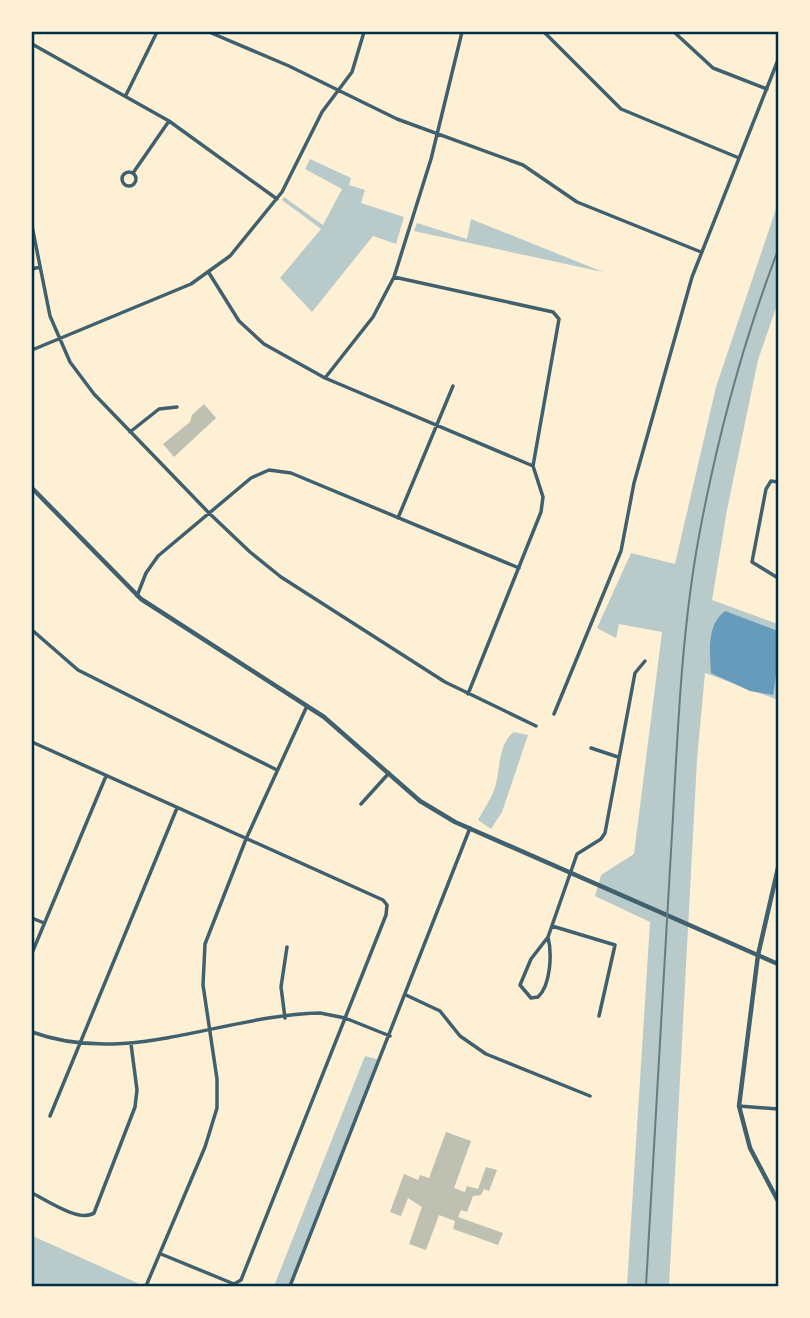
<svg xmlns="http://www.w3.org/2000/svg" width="810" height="1318" viewBox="0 0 810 1318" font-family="Barlow,sans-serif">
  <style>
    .green { fill: #b9caca }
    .water { fill: #669bbc }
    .building { fill: #bec0b2 }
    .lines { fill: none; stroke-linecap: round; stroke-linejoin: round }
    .minor { stroke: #3f606c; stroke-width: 3.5 }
    .tertiary { stroke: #3f606c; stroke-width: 4.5 }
    .rail { stroke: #657d81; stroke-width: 2 }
    .neatline { fill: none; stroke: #003049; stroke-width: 2.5 }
  </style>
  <rect width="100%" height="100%" fill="#fdf0d5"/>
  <path class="green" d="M310,159L351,178L349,185L365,190L361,203L404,217L396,244L373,236L312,312L280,278L321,229L282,200L284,197L323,225L342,189L305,169Z
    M778,203V302L758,360L727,510L712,600L778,624V700L705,673L697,759L669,1286H627L650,922L595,896L601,875L634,854L662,632L619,624L616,638L597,628L631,553L675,564L716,387Z
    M471,219L603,272L414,231L417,223L467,239Z
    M514,732L528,735L502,812L491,829L478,820C484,809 493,796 496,784C500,767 499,743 514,732Z
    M365,1056L380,1060L291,1286H274Z
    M32,1235L37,1238L144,1286H32Z"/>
  <path class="water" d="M725,611L778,631V661L773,695L750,691L711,673C710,653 706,625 725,611Z"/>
  <path class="building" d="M204,404L216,418L174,457L163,444L190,422L192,415Z
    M446,1132L471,1141L454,1188L465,1192L467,1186L478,1189L486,1167L497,1170L489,1191L484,1189L481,1195L473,1196L467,1212L461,1210L458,1217L503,1233L498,1245L453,1229L455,1221L439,1215L426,1250L409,1244L422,1207L408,1198L401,1216L390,1212L404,1174L418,1180L420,1175L429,1178Z"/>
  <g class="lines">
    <path class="minor" d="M209,32L289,66L397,119L523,165L577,202L701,252
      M544,32L621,109L739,158
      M674,32L713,68L767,89
      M32,44L169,121L277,199
      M126,95L157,32
      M122 179a7 7 0 1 1 14 0a7 7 0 1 1-14 0Z
      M133,173L169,121
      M32,226L50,316L70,362L94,394L209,513L250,552L281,577L445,682L536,726
      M32,269L40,267
      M209,273L239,321L264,344L325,378L533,466
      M394,277L553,312L559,319L533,466L543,497L541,512L468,694
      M32,350L191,284L230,256L282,192L322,112L352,72L364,32
      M325,378L373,317L394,277L431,159L462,32
      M130,432L159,409L177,407
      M778,482L771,481L766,489L752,562L778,578
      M398,518L453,386
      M137,596L146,573L158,556L251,478L269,470L291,473L519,568
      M32,630L78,670L277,770
      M554,714L621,551L634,483L692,277L778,60
      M32,742L383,900L387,905L386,915L241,1280L234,1284L161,1254
      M591,748L618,757
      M361,804L389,773
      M32,918L44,923
      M552,926L615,945L599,1016
      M548,937C552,953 551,985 538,997L531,998L520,985L531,959L548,937L577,854L601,839L605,833L635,673L645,661
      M32,953L106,776
      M406,995L440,1011L460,1036L486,1054L590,1096
      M285,1018L281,987L287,947
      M32,1032C127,1067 223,1015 320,1013L345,1018L390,1036
      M739,1106L778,1109
      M50,1116L177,808
      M32,1193C46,1200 80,1223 94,1213L135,1107L137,1090L131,1044
      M146,1286L205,1147L217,1108V1079L203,985L205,944L246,839L307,706
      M290,1286L470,828"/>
    <path class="tertiary" d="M32,488L141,599L324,717L420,801L455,822L778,964
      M778,868L758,955L739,1106L750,1148L778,1201"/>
    <path class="rail" d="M646,1286C654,1147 662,1008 670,868C677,758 679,645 699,536C717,439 743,342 778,250"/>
  </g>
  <rect width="810" height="1318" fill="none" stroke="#fdf0d5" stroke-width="66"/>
  <rect x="33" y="33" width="744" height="1252" class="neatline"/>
</svg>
